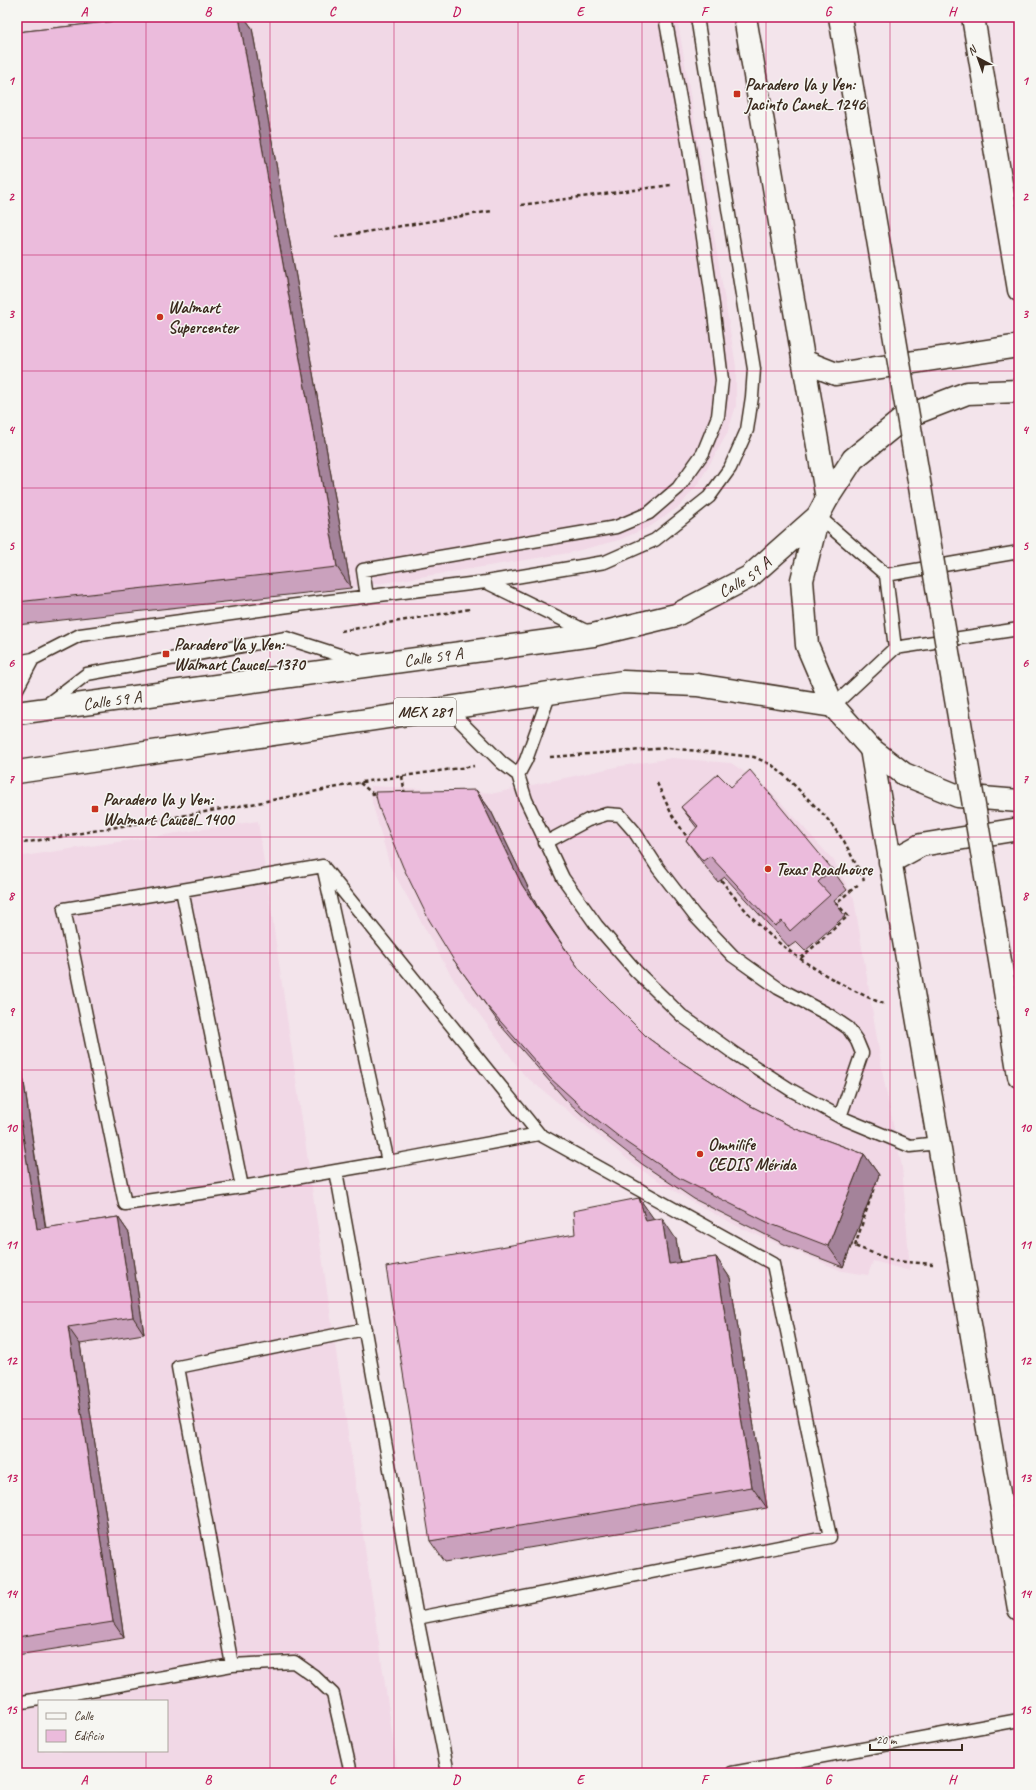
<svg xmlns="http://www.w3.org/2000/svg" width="1036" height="1790" viewBox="0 0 1036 1790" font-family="Caveat,sans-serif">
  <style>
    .built { fill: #f1d8e6; fill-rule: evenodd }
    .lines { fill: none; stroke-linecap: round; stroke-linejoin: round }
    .service-casing { stroke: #3b2a1e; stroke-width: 15 }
    .secondary-casing { stroke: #3b2a1e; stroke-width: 25 }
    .primary-casing { stroke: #3b2a1e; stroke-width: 25 }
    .trunk-casing { stroke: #3b2a1e; stroke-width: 25 }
    .path { stroke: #3b2a1e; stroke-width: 2.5; stroke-dasharray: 4 3; stroke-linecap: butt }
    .service { stroke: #f6f6f2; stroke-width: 12 }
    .secondary { stroke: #f6f6f2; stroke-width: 22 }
    .primary { stroke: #f6f6f2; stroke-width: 22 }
    .trunk { stroke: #f6f6f2; stroke-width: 22 }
    .trunk-bridge-casing { stroke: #3b2a1e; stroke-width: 25; stroke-linecap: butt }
    .trunk-bridge { stroke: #f6f6f2; stroke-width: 22 }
    .wall { fill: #caa1bd; stroke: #3b2a1e }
    .shaded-wall { fill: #a4839a; stroke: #3b2a1e }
    .building { fill: #ebbbdc; stroke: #3b2a1e }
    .grid { fill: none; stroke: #c2185b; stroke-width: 1; stroke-opacity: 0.55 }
    .poi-dot { fill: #c8321e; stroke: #f6f6f2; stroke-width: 1.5 }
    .labels { text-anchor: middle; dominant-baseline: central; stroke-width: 3; stroke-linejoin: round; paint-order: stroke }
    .shield { fill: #f6f6f2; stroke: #73675e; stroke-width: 1 }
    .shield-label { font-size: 16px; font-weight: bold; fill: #3b2a1e }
    .poi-label { font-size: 17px; font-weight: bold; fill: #3b2a1e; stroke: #f6f6f2; text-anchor: start }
    .street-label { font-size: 17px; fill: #3b2a1e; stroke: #f6f6f2 }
    .neatline { fill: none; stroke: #c2185b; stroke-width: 1.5 }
    .grid-label { font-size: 13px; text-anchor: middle; font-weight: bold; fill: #c2185b }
  </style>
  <rect width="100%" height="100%" fill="#f3e4eb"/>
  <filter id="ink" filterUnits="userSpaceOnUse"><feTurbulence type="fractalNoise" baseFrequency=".025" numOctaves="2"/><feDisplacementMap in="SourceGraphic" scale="8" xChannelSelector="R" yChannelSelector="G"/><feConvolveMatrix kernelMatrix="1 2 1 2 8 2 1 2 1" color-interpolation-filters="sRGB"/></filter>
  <g filter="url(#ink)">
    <path class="built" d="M17,17H134V20L160,17H677L736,366V406L727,434L698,484L680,506L651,526L619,540L569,553L351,588L17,625Z
      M672,758L731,763L766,786L834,861L854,899L884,1081L902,1167L910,1271L873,1261L868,1275L842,1271L743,1229L692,1202L637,1167L524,1075L452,977L390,866L372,802L371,786L495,793L621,766Z
      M258,821L398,1773H17V857ZM39,1701H167V1751H39Z"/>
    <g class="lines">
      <g class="service-casing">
        <path id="service" d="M818,516L886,575L895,648L833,706
          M886,575L1019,552
          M486,582L590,633
          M367,597L363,570L616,527L649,513L678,488L703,453L718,416L722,380L713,305L702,231L688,142L665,17
          M895,648L1019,629
          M17,662L33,659
          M17,689L33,659L80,635L289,606L486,582L605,562L655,540L709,497L730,468L747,430L752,397L754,369L697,17
          M45,706L87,674L286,638L361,662
          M447,708L502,763L518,775L526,800L563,878L597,926L636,971L682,1016L735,1054L791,1090L840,1117L910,1146L939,1143
          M518,775L526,760L550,693
          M545,843L588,820L607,814L620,815L634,831L658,868L695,916L733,956L778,988L829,1015L848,1028L857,1041L862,1053L840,1117
          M325,869L539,1134
          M182,890L323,866L388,1162L242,1187L125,1204L64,909L182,890L242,1187
          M388,1162L539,1134L773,1264L830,1537L417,1618L448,1773
          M336,1171L417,1618
          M232,1665L178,1367L365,1329
          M17,1703L232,1665L294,1662L314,1676L333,1694L351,1773
          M732,1773L1019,1720"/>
      </g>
      <g class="secondary-casing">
        <path id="secondary" d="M745,17L827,499
          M803,361L836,374L1019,346
          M871,749L1019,1609
          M890,862L921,845L1019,829"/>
      </g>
      <g class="primary-casing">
        <g id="primary">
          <path d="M1019,391L967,393L905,417L853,459L827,499L818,516L802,580L807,645L833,706L871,749L904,774L958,796L1019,801"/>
          <path id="s1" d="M17,713L593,635L676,615L749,577L818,516"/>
          <path d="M17,772L623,682L697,685L833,706"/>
        </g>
      </g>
      <g class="trunk-casing">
        <path id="trunk" d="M840,17L888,298
          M973,17L1019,290
          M988,888L1019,1076"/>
      </g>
      <path class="path" d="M521,205L671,185
        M335,237L492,211
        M341,631L470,609
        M550,757L669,748L754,757L772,765L786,777L825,816L844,841L864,880
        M402,776L405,795
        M360,783L378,798
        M657,783L672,815L689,840
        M17,844L257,803L368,781L474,766
        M721,880C738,902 757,925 778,942C810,968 849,990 886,1005
        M801,958L848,916L836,903L860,883
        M849,1244L894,1261L933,1264
        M855,1246L877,1178"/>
      <use href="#service" class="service"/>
      <use href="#secondary" class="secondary"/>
      <use href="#primary" class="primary"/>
      <use href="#trunk" class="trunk"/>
      <g class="trunk-bridge-casing">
        <path id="trunk-bridge" d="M888,298L988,888"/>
      </g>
      <use href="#trunk-bridge" class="trunk-bridge"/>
    </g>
    <path class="wall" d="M152,17H244L252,28L351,588L17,625V32Z
      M731,787L832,869L847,890L834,901L845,916L805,951L796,942L789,947L725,877L718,882L701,861L686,840L697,828L681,807Z
      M476,790L491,811L537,906L561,943L580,970L648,1038L681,1062L747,1104L796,1129L864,1154L879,1175L843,1267L786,1245L694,1199L642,1164L601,1132L565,1099L501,1026L453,959Z
      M17,1036L46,1228L118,1217L129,1233L144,1334L80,1344L124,1638L17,1655Z
      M639,1198L654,1220L676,1239L680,1262L716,1257L730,1278L767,1508L445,1562L430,1541L575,1234Z"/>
    <path class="shaded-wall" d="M239,17H244L252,28L351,588L337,567Z
      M476,790L491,811L537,906L566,950L551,929L522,885Z
      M17,1036L48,1245L37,1229L17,1096Z
      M864,1154L879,1175L843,1267L828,1246Z
      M639,1198L654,1219L661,1242L646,1221Z
      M118,1217L129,1233L144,1334L133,1317Z
      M662,1218L676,1239L683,1285L669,1264Z
      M716,1257L730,1278L767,1508L752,1487Z
      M68,1327L80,1344L124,1638L113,1622Z"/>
    <path class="building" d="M152,17H239L337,567L17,602V32Z
      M750,770L832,869L818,882L830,895L790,931L782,921L775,926L710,856L703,861L686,840L698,826L681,807L718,774L731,787Z
      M476,790L522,885L551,929L580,970L648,1038L681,1062L747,1104L796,1129L864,1154L828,1246L771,1224L679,1178L627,1143L586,1111L550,1078L487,1006L453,959L428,918L403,867L379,808L375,792Z
      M17,1096L37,1229L118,1217L133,1317L68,1327L113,1622L17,1637Z
      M639,1198L646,1221L662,1218L669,1264L716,1257L752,1487L430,1541L386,1267L575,1234L573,1211Z"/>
  </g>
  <path class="grid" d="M146,17V1701M270,17V1773M394,17V1773M518,17V1773M642,17V1773M766,17V1773M890,17V1773M17,138H1019M17,255H1019M17,371H1019M17,488H1019M17,604H1019M17,720H1019M17,837H1019M17,953H1019M17,1070H1019M17,1186H1019M17,1302H1019M17,1419H1019M17,1535H1019M17,1652H1019M146,1751V1773"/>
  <g class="poi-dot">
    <rect x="733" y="90" width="8" height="8" rx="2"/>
    <circle cx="160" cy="317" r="4"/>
    <rect x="162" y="650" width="8" height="8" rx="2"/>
    <rect x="91" y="805" width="8" height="8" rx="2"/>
    <circle cx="768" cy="869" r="4"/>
    <circle cx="700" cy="1154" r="4"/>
  </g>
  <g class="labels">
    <rect class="shield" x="394" y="698" width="62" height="28" rx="3"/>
    <g class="shield-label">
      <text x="425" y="712">MEX 281</text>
    </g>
    <g class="poi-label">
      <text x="745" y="84">Paradero Va y Ven:<tspan x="745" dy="20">Jacinto Canek_1246</tspan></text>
      <text x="168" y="307">Walmart<tspan x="168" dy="20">Supercenter</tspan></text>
      <text x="174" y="644">Paradero Va y Ven:<tspan x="174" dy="20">Walmart Caucel_1370</tspan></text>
      <text x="103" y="799">Paradero Va y Ven:<tspan x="103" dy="20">Walmart Caucel_1400</tspan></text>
      <text x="776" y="869">Texas Roadhouse</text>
      <text x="708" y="1144">Omnilife<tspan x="708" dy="20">CEDIS Mérida</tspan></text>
    </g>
    <g class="street-label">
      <text stroke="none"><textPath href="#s1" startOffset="745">Calle 59 A</textPath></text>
      <text stroke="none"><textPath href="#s1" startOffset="420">Calle 59 A</textPath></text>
      <text stroke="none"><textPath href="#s1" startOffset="96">Calle 59 A</textPath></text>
    </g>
  </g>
  <rect width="1036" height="1790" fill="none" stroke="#f6f6f2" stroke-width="44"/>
  <rect x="38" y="1700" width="130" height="52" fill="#f6f6f2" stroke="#aba49d"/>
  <rect x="46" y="1713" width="20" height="6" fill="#f6f6f2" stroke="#aba49d"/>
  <text x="74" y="1720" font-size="12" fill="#3b2a1e">Calle</text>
  <rect x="46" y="1730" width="20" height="12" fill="#ebbbdc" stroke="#aba49d"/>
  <text x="74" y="1740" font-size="12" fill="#3b2a1e">Edificio</text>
  <g transform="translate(978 58) rotate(319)" stroke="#f6f6f2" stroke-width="3" paint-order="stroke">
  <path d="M0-3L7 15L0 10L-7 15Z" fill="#3b2a1e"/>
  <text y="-6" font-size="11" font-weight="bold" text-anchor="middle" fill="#3b2a1e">N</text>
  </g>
  <path d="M870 1744v6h92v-6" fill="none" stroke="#3b2a1e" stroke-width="2"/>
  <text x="876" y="1744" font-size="12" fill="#3b2a1e" stroke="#f6f6f2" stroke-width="3" paint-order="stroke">20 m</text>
  <rect x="22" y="22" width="992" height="1746" class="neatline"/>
  <g class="grid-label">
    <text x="84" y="16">A</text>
    <text x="208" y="16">B</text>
    <text x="332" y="16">C</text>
    <text x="456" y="16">D</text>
    <text x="580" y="16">E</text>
    <text x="704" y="16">F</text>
    <text x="828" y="16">G</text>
    <text x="952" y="16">H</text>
    <text x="11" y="85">1</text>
    <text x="1025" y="85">1</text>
    <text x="11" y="201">2</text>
    <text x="1025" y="201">2</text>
    <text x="11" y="318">3</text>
    <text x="1025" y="318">3</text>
    <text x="11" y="434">4</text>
    <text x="1025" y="434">4</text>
    <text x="11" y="550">5</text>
    <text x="1025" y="550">5</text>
    <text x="11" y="667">6</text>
    <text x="1025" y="667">6</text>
    <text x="11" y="783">7</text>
    <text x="1025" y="783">7</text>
    <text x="11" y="900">8</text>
    <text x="1025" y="900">8</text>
    <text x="11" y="1016">9</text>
    <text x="1025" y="1016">9</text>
    <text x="11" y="1132">10</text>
    <text x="1025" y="1132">10</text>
    <text x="11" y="1249">11</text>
    <text x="1025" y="1249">11</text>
    <text x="11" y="1365">12</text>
    <text x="1025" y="1365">12</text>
    <text x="11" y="1482">13</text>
    <text x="1025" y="1482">13</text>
    <text x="11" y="1598">14</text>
    <text x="1025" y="1598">14</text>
    <text x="11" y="1714">15</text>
    <text x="1025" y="1714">15</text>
    <text x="84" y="1784">A</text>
    <text x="208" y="1784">B</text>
    <text x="332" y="1784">C</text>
    <text x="456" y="1784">D</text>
    <text x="580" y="1784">E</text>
    <text x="704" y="1784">F</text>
    <text x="828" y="1784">G</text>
    <text x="952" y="1784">H</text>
  </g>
</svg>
